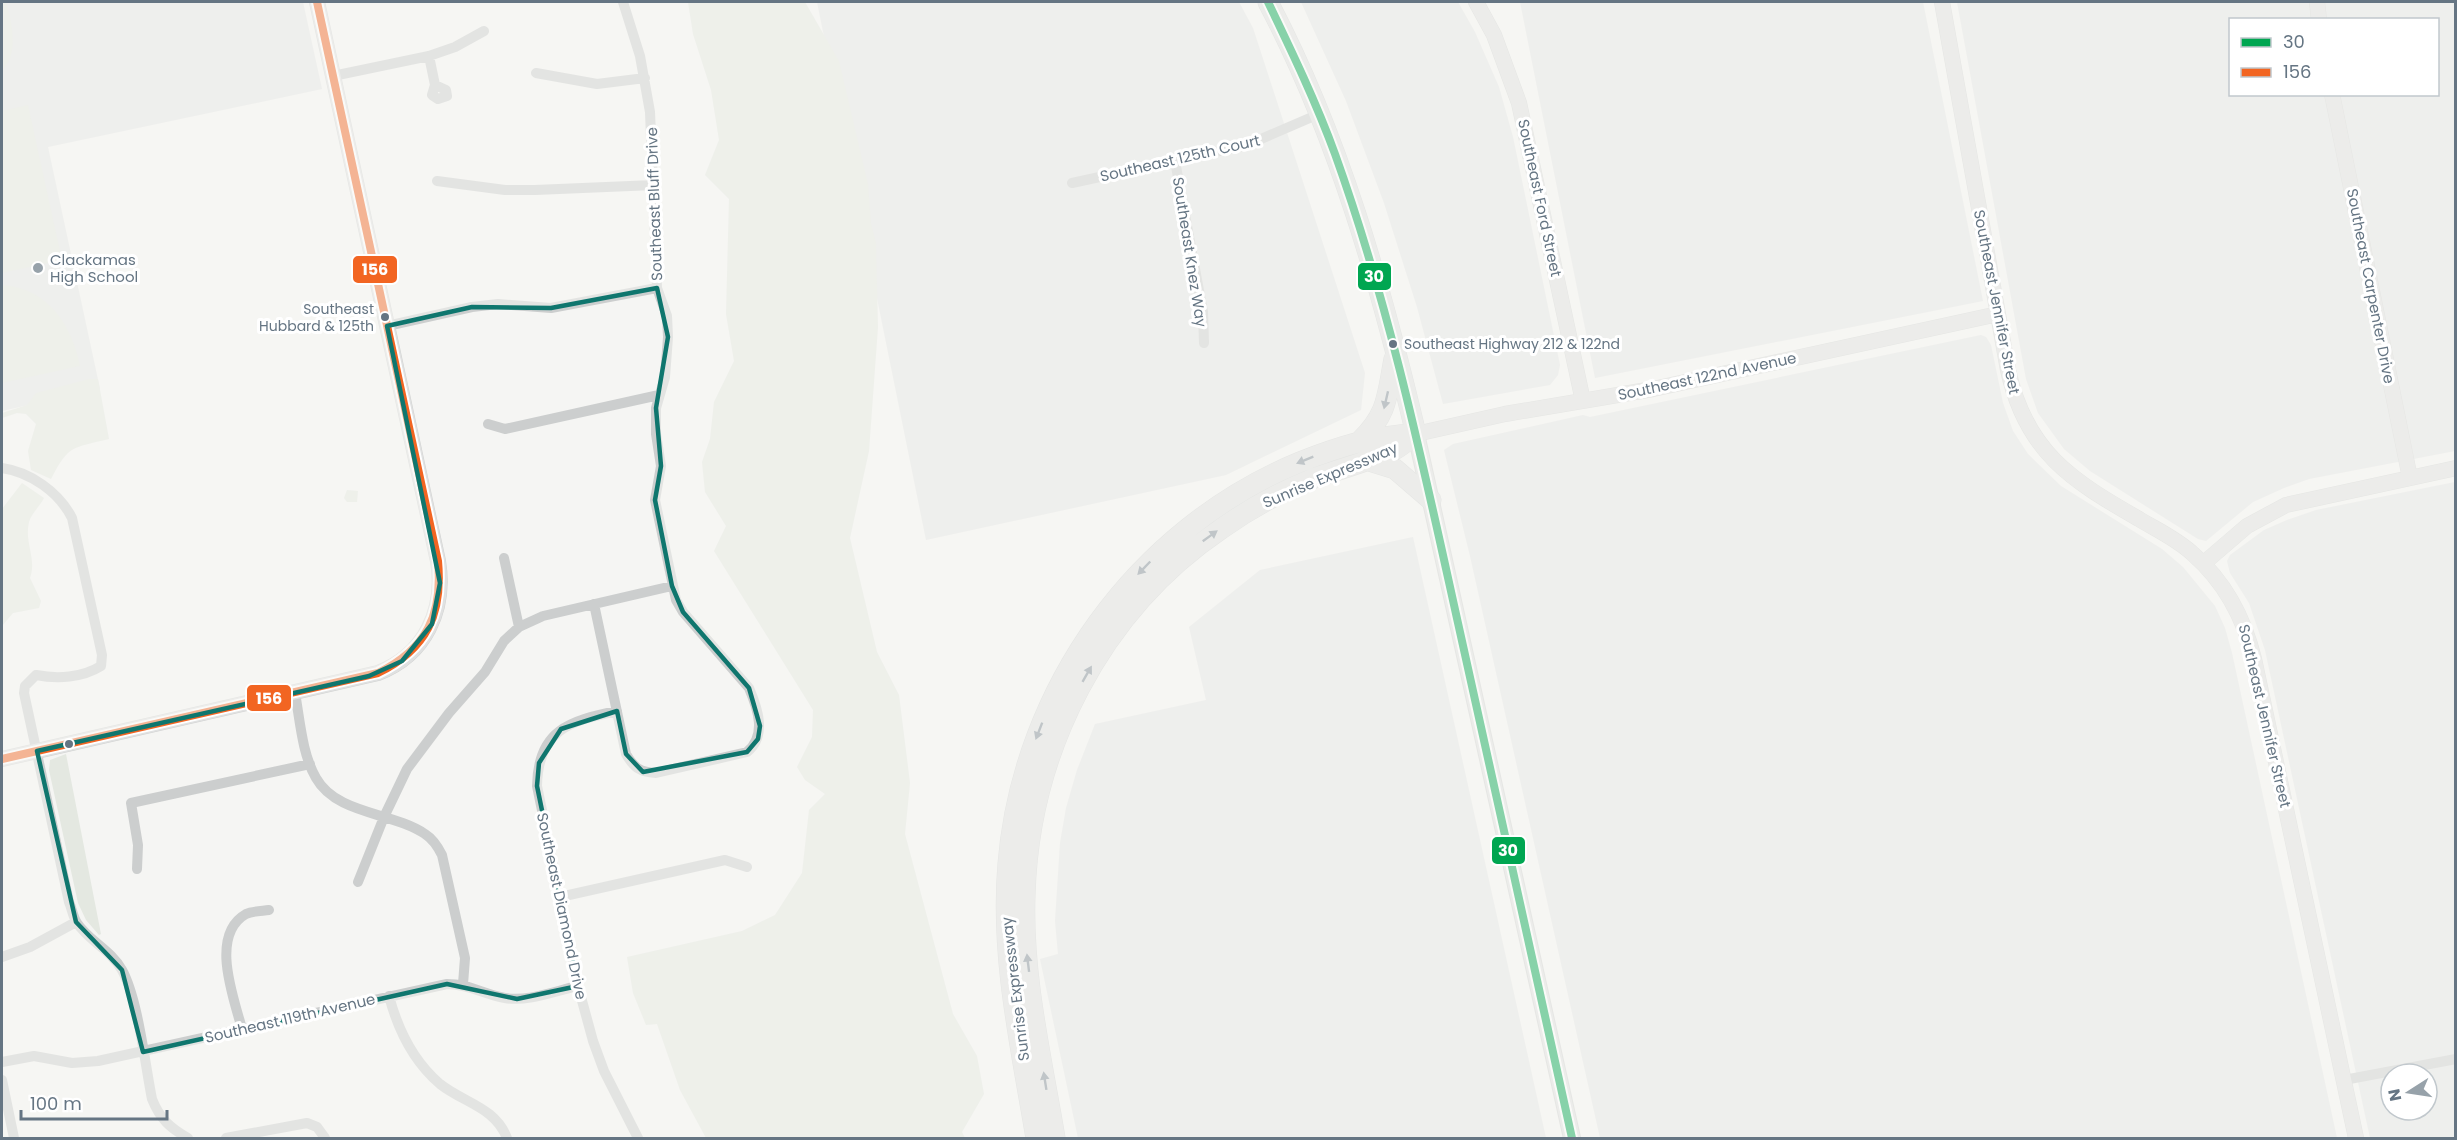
<svg xmlns="http://www.w3.org/2000/svg" width="2457" height="1140" viewBox="0 0 2457 1140" font-family="Poppins,sans-serif">
  <style>
    .built { fill: #e5e6e6; fill-rule: evenodd }
    .green { fill: #e4e8e1 }
    .lines { fill: none; stroke-linecap: round; stroke-linejoin: round }
    .secondary-casing { stroke: #d2d3d2; stroke-width: 16 }
    .primary-casing { stroke: #d2d3d2; stroke-width: 18 }
    .highway-casing { stroke: #d1d2d2; stroke-width: 21 }
    .street { stroke: #cccece; stroke-width: 10 }
    .secondary { stroke: #e0e1e1; stroke-width: 15 }
    .primary { stroke: #e0e1e1; stroke-width: 16 }
    .highway { stroke: #e0e1e1; stroke-width: 20 }
    .bus-1-casing { stroke: #fff; stroke-width: 12 }
    .bus-2-casing { stroke: #fff; stroke-width: 12 }
    .bus-1 { stroke: #00a651; stroke-width: 8 }
    .bus-2 { stroke: #f26522; stroke-width: 8 }
    .oneway { fill: #7e8b96 }
    .marked { fill: none; stroke: #0f766e; stroke-width: 4.5; stroke-linejoin: round }
    .poi-dot { fill: #97a2aa; stroke: #fff; stroke-width: 2 }
    .bus-dot { fill: #657583; stroke: #fff; stroke-width: 2 }
    .labels { text-anchor: middle; dominant-baseline: central; stroke-width: 6; stroke-linejoin: round; paint-order: stroke }
    .bus-label { font-size: 14px; fill: #657583; stroke: #fff; text-anchor: end }
    .street-label { font-size: 15px; fill: #657583; stroke: #fff }
    .poi-label { font-size: 15px; fill: #657583; stroke: #fff; text-anchor: start }
    .line-badge { stroke: #fff; stroke-width: 2 }
    .badge-label { font-size: 16px; text-anchor: middle; font-weight: bold; fill: #fff }
  </style>
  <rect width="100%" height="100%" fill="#f5f5f3"/>
  <path class="built" d="M2,2H303L322,89L48,147L100,389L2,411Z
    M817,2H1239L1253,28L1365,373L1361,410L1226,475L926,540Z
    M1301,2H1458L1475,32L1499,87L1513,137L1560,365L1558,375L1550,385L1443,404L1417,307L1384,203L1346,101Z
    M1520,2H1923L1983,301L1595,378Z
    M1957,2H2455V451L2309,479L2284,488L2253,502L2206,541L2198,539L2090,471L2064,449L2038,413L2026,379ZM2230,20H2438V94H2230Z
    M1981,335L1986,337L1991,345L2003,403L2013,431L2028,454L2061,486L2162,549L2183,567L2215,606L2225,628L2232,653L2337,1138H1600L1470,556L1444,450L1453,444L1583,415L1590,417Z
    M2455,482V1138H2370L2265,650L2249,603L2230,573L2227,561L2230,555L2264,530L2287,520L2316,510ZM2391,1074H2427V1110H2391Z
    M1413,537L1546,1138H1078L1040,959L1058,954L1055,921L1060,843L1066,808L1077,770L1095,724L1206,700L1189,627L1260,570Z"/>
  <path class="green" d="M2,2H6C12,20 19,57 2,70Z
    M688,2H805L839,61L868,184L871,223L876,243L878,327L869,451L850,538L877,652L899,695L910,783L905,834L953,1014L977,1056L984,1094L962,1132L965,1138H706L680,1090L657,1024L646,1025L633,993L627,957L742,931L775,915L802,873L809,810L825,794L805,780L797,767L812,737L813,710L714,551L726,526L705,492L702,462L710,439L714,402L734,361L726,314L729,199L705,175L719,140L711,90L693,34Z
    M28,105L62,260L2,273V111Z
    M2,285C48,288 72,325 80,366L2,383Z
    M89,379H98L109,439C73,448 69,444 51,479L31,470L28,451L36,424L26,414L17,413L2,418V413L27,405L36,393Z
    M22,483L44,498C40,506 31,514 29,522C24,542 37,559 30,578L41,601L39,608L13,613L2,626V509Z
    M347,490L358,491L357,502H347L344,498Z
    M66,754L101,934L99,935L86,920L78,903L49,770L50,760Z"/>
  <g class="lines">
    <g class="secondary-casing">
      <path id="secondary" d="M1476,2L1494,35L1519,103L1583,401
        M1942,2L2008,370C2026,452 2071,480 2139,519C2157,530 2177,539 2193,554C2225,582 2244,618 2254,659L2356,1138
        M2317,2L2319,20
        M2332,94L2410,478
        M1416,434L1505,414L1653,389L1998,314
        M2204,563L2247,526L2286,505L2456,468
        M2,759L378,673C425,655 446,610 438,561L317,2"/>
    </g>
    <g class="primary-casing">
      <path id="primary" d="M1416,434L1572,1138"/>
    </g>
    <g class="highway-casing">
      <path id="highway" d="M1268,2C1339,137 1381,286 1416,434
        M1360,441C1388,414 1387,396 1394,359
        M1366,460L1395,469L1431,500
        M1036,1138C1021,1048 1000,956 1008,864C1022,689 1137,529 1300,462C1338,447 1375,435 1416,434
        M1055,1138C1042,1059 1022,977 1025,895C1029,751 1100,611 1221,529C1249,509 1280,492 1312,479C1339,469 1368,462 1394,450C1402,446 1409,439 1416,434"/>
    </g>
    <path class="street" d="M429,56L435,85L432,95L438,99L447,96L446,90L435,85
      M536,73L597,84L645,78
      M333,76L429,56L455,47L484,31
      M1175,161L1203,312L1204,343
      M437,181L505,190H535L654,185
      M1072,183L1247,145L1319,114
      M387,326L472,307L498,304L551,308L657,288
      M488,424L505,429L659,395
      M2,468C30,472 59,492 72,518L102,655L101,666C82,678 57,679 36,675L25,686L24,693L69,902C72,909 73,917 77,923C89,941 111,950 122,970C138,999 145,1064 152,1099C160,1119 170,1128 188,1138
      M504,558L519,627
      M594,604L626,754C634,768 640,772 656,773L747,752C767,736 758,709 749,688L683,612L676,600L655,500L661,466L656,434V408L665,377L668,337L667,316L657,288L650,112L640,56L623,2
      M295,693C300,720 302,754 316,778C337,815 393,812 425,834C433,839 438,847 442,855L465,958L463,984
      M617,711C569,721 538,730 537,786L578,986L593,1041L604,1071L638,1138
      M137,869L138,845L131,803L310,764
      M358,882L384,817L407,769L449,713L485,672L504,641L519,627L543,616L672,586
      M560,897L725,860L747,867
      M2,957L30,947L76,922
      M389,996C398,1030 413,1061 440,1084C464,1103 495,1107 507,1138
      M242,1029C234,998 209,935 246,914C252,911 262,911 269,910
      M2,1062L34,1056L72,1063L98,1061L447,984C469,984 483,994 505,998C528,1002 555,991 578,986
      M2,1080L14,1138
      M2344,1080L2456,1059
      M226,1138L307,1123L317,1127L325,1138"/>
    <use href="#secondary" class="secondary"/>
    <use href="#primary" class="primary"/>
    <use href="#highway" class="highway"/>
    <g class="bus-1-casing">
      <path id="bus-1" d="M1268,2C1292,52 1316,102 1335,154C1390,307 1423,465 1458,623C1496,795 1534,966 1572,1138"/>
    </g>
    <g class="bus-2-casing">
      <path id="bus-2" d="M2,759L378,673C427,649 443,614 438,561L317,2"/>
    </g>
    <use href="#bus-1" class="bus-1"/>
    <use href="#bus-2" class="bus-2"/>
  </g>
  <defs><path id="oneway-solid" d="M-6-.8H1V-3.2L6.5 0L1 3.2V.8H-6Z" transform="scale(1.5)"/></defs>
  <g class="oneway">
    <use href="#oneway-solid" transform="translate(1386 400) rotate(103)"/>
    <use href="#oneway-solid" transform="translate(1305 460) rotate(158)"/>
    <use href="#oneway-solid" transform="translate(1210 536) rotate(-36)"/>
    <use href="#oneway-solid" transform="translate(1144 568) rotate(134)"/>
    <use href="#oneway-solid" transform="translate(1087 674) rotate(-60)"/>
    <use href="#oneway-solid" transform="translate(1039 731) rotate(111)"/>
    <use href="#oneway-solid" transform="translate(1028 963) rotate(-97)"/>
    <use href="#oneway-solid" transform="translate(1045 1081) rotate(-99)"/>
  </g>
  <path d="M0 0H2457V1140H0ZM657,288L668,337L656,408L661,466L655,500L672,586L683,612L749,688L760,726L758,739L747,752L643,772L626,754L617,711L561,729L539,763L537,786L578,986L517,999L447,984L143,1052L122,970L76,922L37,751L369,676L402,661L432,624L440,583L387,326L472,307L551,308Z" fill="#f5f5f3" fill-opacity=".55" fill-rule="evenodd"/>
  <path class="marked" d="M657,288L668,337L656,408L661,466L655,500L672,586L683,612L749,688L760,726L758,739L747,752L643,772L626,754L617,711L561,729L539,763L537,786L578,986L517,999L447,984L143,1052L122,970L76,922L37,751L369,676L402,661L432,624L440,583L387,326L472,307L551,308Z"/>
  <circle class="poi-dot" cx="38" cy="268" r="6"/>
  <g class="bus-dot">
    <circle cx="385" cy="317" r="5"/>
    <circle cx="1393" cy="344" r="5"/>
    <circle cx="69" cy="744" r="5"/>
  </g>
  <g class="labels">
    <g class="bus-label">
      <text x="374" y="309">Southeast<tspan x="374" dy="17">Hubbard &amp; 125th</tspan></text>
      <text x="1404" y="344" text-anchor="start">Southeast Highway 212 &amp; 122nd</text>
    </g>
    <g class="street-label">
      <text transform="translate(1180 158) rotate(-13)">Southeast 125th Court</text>
      <text transform="translate(1540 198) rotate(78)">Southeast Ford Street</text>
      <text transform="translate(654 204) rotate(-92)">Southeast Bluff Drive</text>
      <text transform="translate(1190 252) rotate(81)">Southeast Knez Way</text>
      <text transform="translate(2371 286) rotate(79)">Southeast Carpenter Drive</text>
      <text transform="translate(1997 302) rotate(79)">Southeast Jennifer Street</text>
      <text transform="translate(1707 376) rotate(-12)">Southeast 122nd Avenue</text>
      <text transform="translate(1330 475) rotate(-23)">Sunrise Expressway</text>
      <text transform="translate(2265 716) rotate(77)">Southeast Jennifer Street</text>
      <text transform="translate(562 906) rotate(78)">Southeast Diamond Drive</text>
      <text transform="translate(1015 989) rotate(-97)">Sunrise Expressway</text>
      <text transform="translate(290 1018) rotate(-13)">Southeast 119th Avenue</text>
    </g>
    <g class="poi-label">
      <text x="50" y="259">Clackamas<tspan x="50" dy="17">High School</tspan></text>
    </g>
  </g>
  <g class="line-badge">
    <rect x="352" y="255" width="46" height="29" rx="6" fill="#f26522"/>
    <rect x="1357" y="262" width="35" height="29" rx="6" fill="#00a651"/>
    <rect x="246" y="684" width="46" height="28" rx="6" fill="#f26522"/>
    <rect x="1491" y="836" width="35" height="29" rx="6" fill="#00a651"/>
  </g>
  <g class="badge-label">
    <text x="375" y="275">156</text>
    <text x="1374" y="282">30</text>
    <text x="269" y="704">156</text>
    <text x="1508" y="856">30</text>
  </g>
  <rect width="2457" height="1140" fill="none" stroke="#657583" stroke-width="6"/>
  <rect x="2229" y="18" width="210" height="78" fill="#ffffff" stroke="#c1c8cd" stroke-width="1.5"/>
  <rect x="2241" y="38" width="30" height="9" fill="#00a651" stroke="#c1c8cd" stroke-width="1.5"/>
  <text x="2283" y="48" font-size="18" fill="#657583">30</text>
  <rect x="2241" y="68" width="30" height="9" fill="#f26522" stroke="#c1c8cd" stroke-width="1.5"/>
  <text x="2283" y="78" font-size="18" fill="#657583">156</text>
  <g transform="translate(2409 1092) rotate(258)"><circle r="28" fill="#ffffff" stroke="#c1c8cd" stroke-width="1.5"/>
  <path d="M0-4.5L10 22L0 15L-10 22Z" fill="#97a2aa"/>
  <text y="-9" font-size="16" font-weight="bold" text-anchor="middle" fill="#657583">N</text>
  </g>
  <path d="M21 1110v9h146v-9" fill="none" stroke="#657583" stroke-width="3"/>
  <text x="30" y="1110" font-size="18" fill="#657583" stroke="#ffffff" stroke-width="4.5" paint-order="stroke">100 m</text>
</svg>
